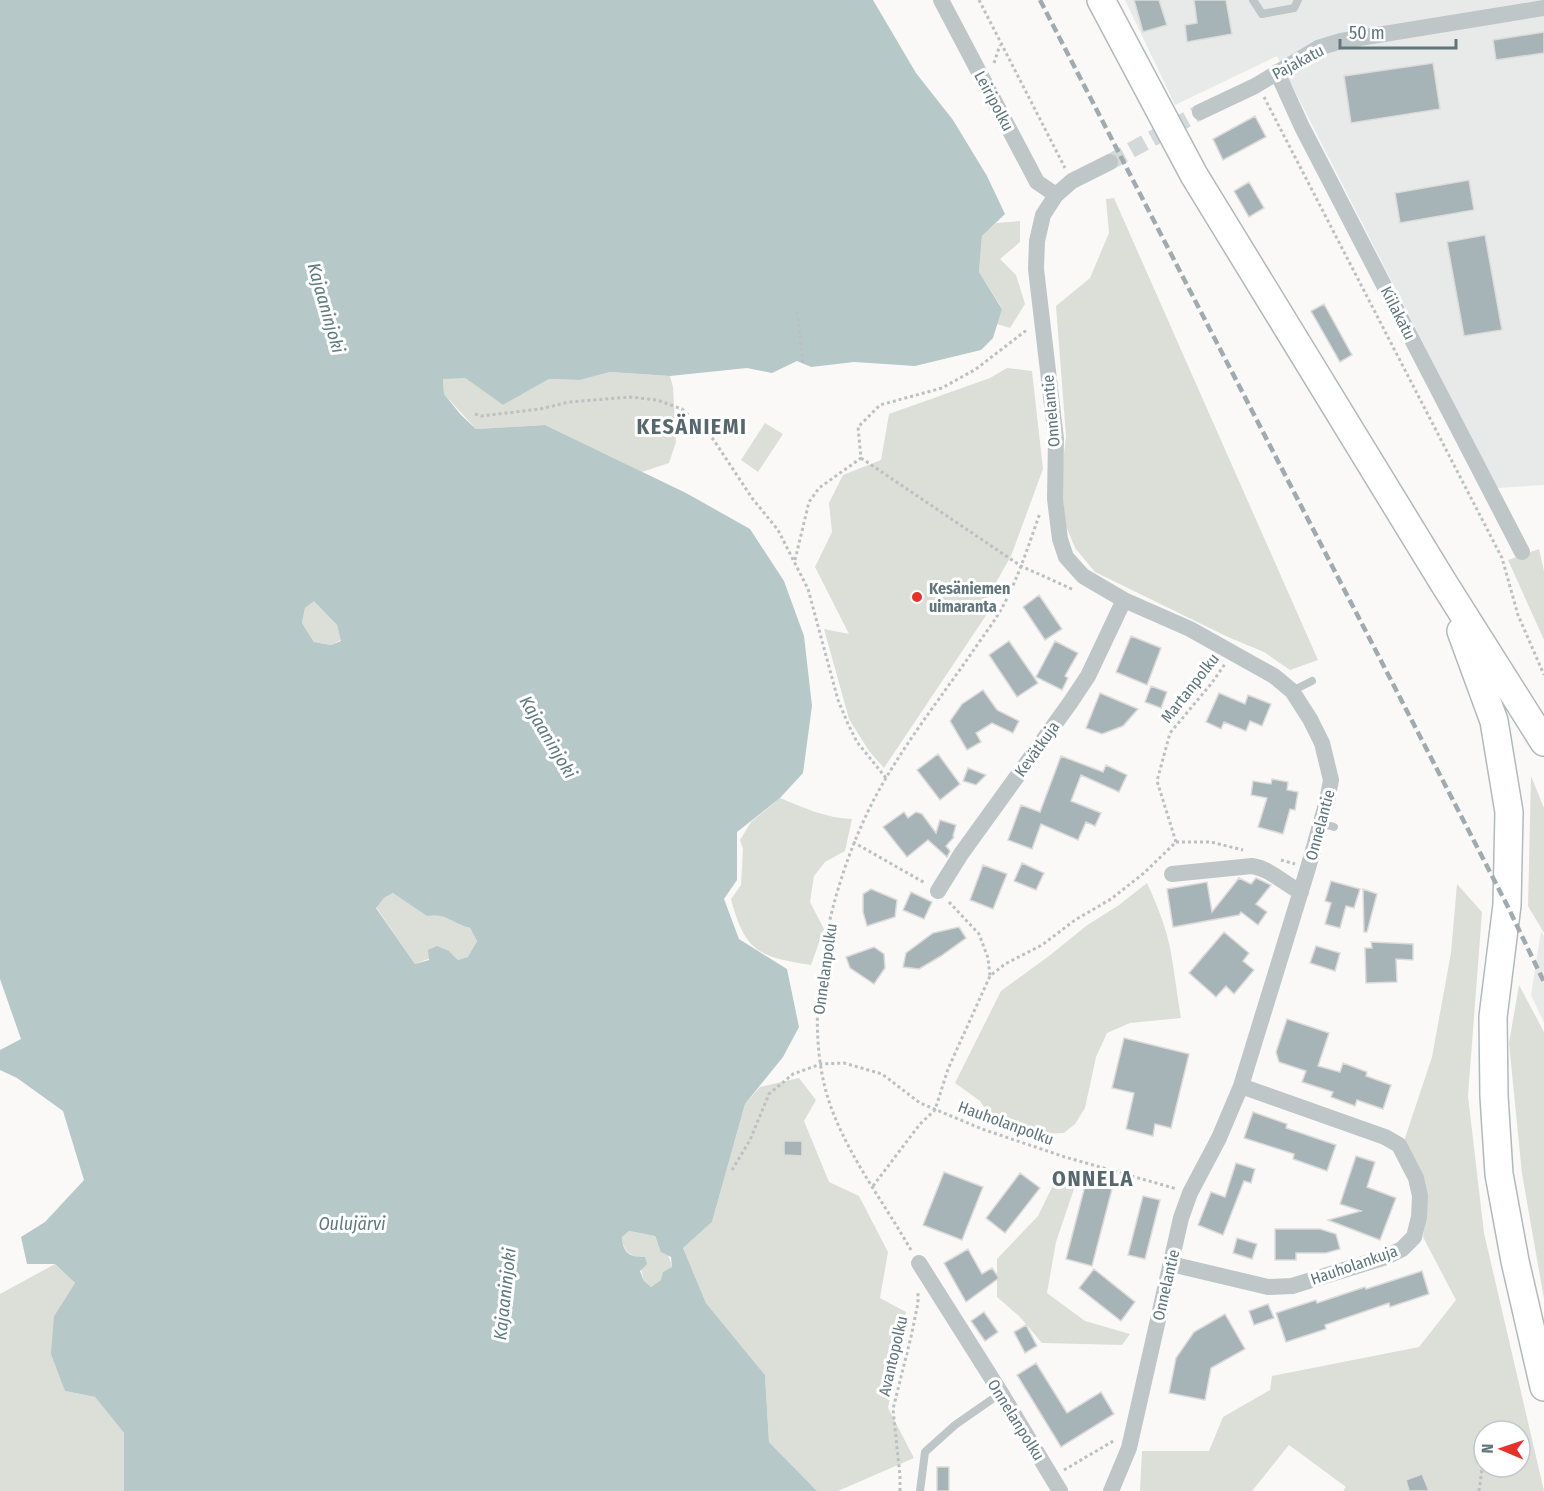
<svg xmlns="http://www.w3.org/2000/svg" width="1544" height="1491" viewBox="0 0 1544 1491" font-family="'Fira Sans Condensed',sans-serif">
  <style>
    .built { fill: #e8e9e9 }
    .green { fill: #dbdfd7; fill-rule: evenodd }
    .water { fill: #b7c8c9; fill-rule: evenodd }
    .building { fill: #a7b4b7; stroke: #dcdbda; stroke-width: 1.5 }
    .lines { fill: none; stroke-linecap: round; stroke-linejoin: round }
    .minor-tunnel { stroke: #d3d8d9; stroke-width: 16; stroke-dasharray: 16 8; stroke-linecap: butt }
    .trunk-casing { stroke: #b2b9bb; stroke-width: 30 }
    .path { stroke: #bbc0c2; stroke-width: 3; stroke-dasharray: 3 3; stroke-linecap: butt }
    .service { stroke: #bec6c8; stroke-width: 8 }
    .minor { stroke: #bec6c8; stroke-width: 16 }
    .trunk { stroke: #fff; stroke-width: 27 }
    .rail { stroke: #a0abaf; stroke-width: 4.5; stroke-dasharray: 9 4.5; stroke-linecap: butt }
    .poi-dot { fill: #e83129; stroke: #fff; stroke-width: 2 }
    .labels { text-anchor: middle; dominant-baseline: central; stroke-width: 6; stroke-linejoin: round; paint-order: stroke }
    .street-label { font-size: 16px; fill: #5f767d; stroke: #fff }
    .poi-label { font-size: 16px; font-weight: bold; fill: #5f767d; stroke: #fff; text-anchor: start }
    .water-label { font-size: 18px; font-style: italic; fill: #5f7b7d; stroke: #fff }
    .district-label { font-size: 22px; font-weight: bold; letter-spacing: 1.5px; fill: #56686e; stroke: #fff }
  </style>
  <rect width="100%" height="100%" fill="#faf9f8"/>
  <path class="built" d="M1125,0H1544V485L1497,488L1277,56L1175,105Z
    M1541,931L1544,936V1023L1531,995Z"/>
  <path class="green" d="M1114,198L1318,660L1290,670L1264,652L1228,637L1095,572L1075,548L1066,526L1061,481L1066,436L1056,306L1090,278L1109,233L1106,199Z
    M1020,221V242L1000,259L1016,275L1025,304L1010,328L997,324L1002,308L979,272L982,236L996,223Z
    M1007,368L1032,371L1043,469L1011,556L981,609L987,614L884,768L869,751L849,719L824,629L849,634L815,567L832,532L829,503L843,475L881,460L889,414L990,378Z
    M610,372L670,376L673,387L676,442L669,463L642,472L545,425L476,429L444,394L443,378H465L503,405L549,379L580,380Z
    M765,423L783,434L758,472L741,460Z
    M1539,549L1544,571V640L1508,560Z
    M314,600L337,625L341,640L331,645L314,642L302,623L305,608Z
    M1531,776L1544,808V933L1528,906Z
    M780,798C804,808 826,818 852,819L845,851L825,862L814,876L810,902L824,929L811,965C759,957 745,952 731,899L741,885L743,849L740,840L751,822Z
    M1147,883C1157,905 1167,929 1171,953C1175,975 1177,996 1181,1018L1130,1023L1107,1033L1096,1057L1085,1108L1075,1124L1064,1133L1040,1134L1004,1127L993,1121L980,1101L955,1083L1001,991L1049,956L1086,926L1119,905Z
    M1457,884L1482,912L1468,1096L1484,1233L1544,1491H1343L1346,1487L1289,1445L1252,1491H1140L1142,1451H1209L1223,1417L1270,1390L1272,1376L1419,1347L1456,1300L1423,1237L1427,1210L1404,1141L1432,1057L1451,953ZM1484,1431H1520V1467H1484Z
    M393,893C410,905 430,908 448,918C456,922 460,926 470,928L477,941L468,958L458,960L449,951L415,964L376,907L384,898Z
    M1519,985L1544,1032V1299L1522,1174L1509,1043Z
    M799,1078L816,1100L804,1121L829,1182L859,1196L888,1252L880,1298L906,1312L888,1408L914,1458L838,1491H817L769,1442L765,1375L706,1303L683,1248L712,1222L745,1104L760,1087Z
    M1061,1169L1079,1174L1056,1242L1047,1293L1085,1321L1130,1334L1122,1345L1042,1343L1019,1316L997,1297V1259L1038,1216Z
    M629,1231L655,1236C659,1252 669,1249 672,1267L661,1280L651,1287L644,1281L638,1257C626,1254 623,1248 622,1237Z
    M55,1264L75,1283L54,1316L65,1391L95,1397L124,1433V1491H0V1294Z"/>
  <path class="water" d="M0,0H873L916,73L953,120L987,176L1005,214L982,236L979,272L1002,309L993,338L981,350L915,366L854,362L811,367L797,361L772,373L747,368L670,376L610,372L580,380L549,379L503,405L465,378L443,379L444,394L461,415L476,429L545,425L686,493L750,529L784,581L804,636L812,706L803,773L780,798L737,832V880L724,899L739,939L787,969L799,1027L783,1057L745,1104L712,1222L683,1248L706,1303L765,1375L769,1442L817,1491H124V1433L95,1397L65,1391L51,1354L54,1316L75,1283L55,1264H27L21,1237L45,1222L84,1180L63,1111L17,1078L0,1070V1050L21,1039L0,979ZM314,601L337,625L341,641L331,645L314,642L302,623L305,608ZM393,893L427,916C447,912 452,924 470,928L477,941L468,957L458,960L449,951L437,946L428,950L429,960L415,964L376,908L384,898ZM629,1231L655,1236L661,1252L671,1257L672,1267L663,1272L661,1280L651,1287L644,1281L640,1271L647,1264L645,1257C629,1257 623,1253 622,1237Z"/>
  <path class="building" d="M1134,0H1159L1167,25L1143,32Z
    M1194,0H1226L1232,34L1187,42L1185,25L1197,23Z
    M1544,32V53L1496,60L1493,40Z
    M1433,63L1440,109L1351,123L1344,76Z
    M1255,116L1266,137L1223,160L1213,139Z
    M1469,180L1474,210L1400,223L1395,193Z
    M1249,182L1264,208L1249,217L1234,191Z
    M1485,235L1502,330L1464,336L1447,242Z
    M1324,304L1352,355L1340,362L1311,311Z
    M1039,595L1062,629L1045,640L1023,607Z
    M1131,636L1161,648L1147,685L1116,672Z
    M1009,641L1038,683L1017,697L989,655Z
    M1055,641L1078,653L1065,676L1068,678L1062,690L1036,677Z
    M1151,686L1167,692L1161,708L1145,702Z
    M983,690L997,710L1019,721L1013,733L992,723L976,733L981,742L967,750L950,721L962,704Z
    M1100,693L1138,709L1123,726L1102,734L1086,728Z
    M1219,693L1245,704L1248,695L1271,704L1262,726L1250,721L1246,731L1224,722L1221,729L1206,722Z
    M938,754L960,784L940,800L917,770Z
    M1061,756L1103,772L1106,765L1127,775L1119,792L1081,775L1071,801L1101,813L1095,826L1086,822L1078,840L1041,824L1032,849L1008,840L1021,805L1040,812Z
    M968,768L986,775L976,785L963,781Z
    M1272,779L1288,782L1287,790L1298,792L1295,810L1290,809L1283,834L1258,827L1267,798L1251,795L1253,781L1271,784Z
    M904,812L908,818L916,812L922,814L936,833L940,820L956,825L953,836L954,837L946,846L950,851L947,857L928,840L907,857L883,827Z
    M1022,863L1044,873L1036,890L1014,881Z
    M983,865L1007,874L993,909L970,900Z
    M1239,878L1251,884L1256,878L1271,885L1256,904L1267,912L1258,925L1241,912L1239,915L1173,927L1167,889L1207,882L1212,912Z
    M1331,881L1360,889L1354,908L1346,906L1340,928L1325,924L1331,903L1325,901Z
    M871,889L897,900L895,917L867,926L863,912V894Z
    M1363,889L1377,894L1367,932H1364Z
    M911,892L932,902L924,919L903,910Z
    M959,927L966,938L941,956L919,969L903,967L906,953L933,933Z
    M1224,932L1249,953L1243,961L1254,970L1234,994L1226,986L1216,997L1189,973Z
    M1371,942L1413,944V960L1396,959L1397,982L1366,983L1365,948H1372Z
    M1316,946L1340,953L1335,971L1310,963Z
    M874,947L884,954L885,968L874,984L850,968L846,957Z
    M1287,1019L1329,1033L1318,1066L1340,1072L1343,1063L1367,1072L1366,1076L1391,1085L1383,1109L1357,1100L1355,1106L1331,1097L1333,1092L1302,1082L1306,1071L1279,1062L1276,1052Z
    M1124,1038L1189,1054L1171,1128L1155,1124L1153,1136L1126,1129L1134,1093L1112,1088Z
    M1253,1112L1287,1124L1286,1128L1336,1145L1327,1171L1293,1159L1294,1154L1244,1138Z
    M784,1141H802V1156L784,1155Z
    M1356,1156L1375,1162L1367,1187L1396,1198L1380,1240L1328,1220L1361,1211L1340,1204Z
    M1236,1163L1255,1169L1251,1183L1244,1181L1223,1235L1198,1225L1211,1192L1225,1197Z
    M944,1172L983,1187L962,1240L923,1225Z
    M1020,1173L1040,1188L1005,1233L986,1218Z
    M1086,1182L1112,1189L1092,1266L1066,1259Z
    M1143,1196L1160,1200L1145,1259L1128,1255Z
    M1275,1229H1320L1336,1234L1340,1249L1326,1253H1296V1260H1275Z
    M1237,1238L1257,1244L1252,1259L1233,1253Z
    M968,1249L982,1274L992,1268L999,1278L966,1302L944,1263Z
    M1094,1269L1135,1302L1121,1321L1079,1288Z
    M1422,1271L1429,1294L1390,1307L1389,1303L1325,1325L1326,1329L1286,1342L1276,1313L1316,1300L1317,1303L1365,1287L1366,1289Z
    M1268,1304L1274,1318L1254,1325L1249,1311Z
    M984,1312L998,1332L985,1341L971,1321Z
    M1225,1314L1245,1349L1211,1368L1205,1400L1169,1393L1176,1358L1194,1332Z
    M1026,1325L1037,1346L1025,1353L1014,1332Z
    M1036,1363L1067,1413L1101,1392L1114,1414L1061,1447L1017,1375Z
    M937,1467H949V1491H937Z
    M1422,1474L1429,1491H1409L1406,1480Z"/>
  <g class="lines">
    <path class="minor-tunnel" d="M1110,162L1200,112"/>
    <g class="trunk-casing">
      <path id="trunk" d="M1101,0L1194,175L1443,582L1544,742
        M1461,631L1494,721L1509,812L1507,905L1493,1017L1494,1096L1499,1174L1515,1261L1544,1387"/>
    </g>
    <path class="path" d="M979,0L1065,168
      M994,63L1000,45
      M1264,97L1502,558L1518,615L1544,675
      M797,312L803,364
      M475,414L481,416L540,409L569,402L631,397L657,400L682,409L713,439L752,498L778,530L808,589L838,700L848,724L857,742L886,778
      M861,458L1021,566L1074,590
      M795,560L809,502L819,488L861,458L858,427L880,405L942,388L976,369L1028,329
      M853,842L925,883
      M1176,842L1157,781L1170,733L1211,684L1225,664
      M1176,842H1211L1243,850
      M1281,860L1295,864
      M949,902L979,934L988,958L990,976
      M732,1170L750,1140L769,1094L793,1074L821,1064L844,1063L882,1074L920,1103L982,1129L1065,1157L1177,1189
      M873,1186L920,1124L935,1110L948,1069L990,976L1005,964L1042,945L1075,920L1111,899L1144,873L1176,842
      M911,1250C883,1201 843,1149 827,1095C799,999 836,861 886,778C912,734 944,693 973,651C983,636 995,621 1003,606C1019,576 1029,544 1040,513
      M1064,1470L1115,1440
      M900,1491V1476L893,1409L911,1337L918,1303V1291
      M1479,1491L1484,1455"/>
    <path class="service" d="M1253,0L1262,14L1294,8L1298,0
      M1292,691L1312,681
      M1321,823L1334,827
      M920,1491L925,1452L955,1425L1001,1393"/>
    <path class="minor" d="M941,0L1037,182L1056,195
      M1277,72L1302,127L1522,552
      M1200,112L1255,86L1318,48L1341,41L1544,8
      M1110,162L1072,181L1056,195L1043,215L1037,241L1036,269L1056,439L1055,499L1060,539L1066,557L1083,576L1124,600L1190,629L1274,676L1292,691L1310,719L1322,743L1331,780L1327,801L1308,868L1241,1086L1219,1138L1190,1193L1181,1218L1129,1448L1111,1491
      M1172,874L1252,866C1271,869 1284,884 1301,892
      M938,891L961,854L1070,703L1088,676L1124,600
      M919,1263L1001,1393L1060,1491
      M1171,1264L1268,1287L1292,1286L1386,1257L1402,1249L1414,1237L1419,1217L1420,1196L1416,1178L1399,1145L1385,1137L1241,1086"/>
    <use href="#trunk" class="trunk"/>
    <path class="rail" d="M1040,0L1507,905L1544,982"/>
  </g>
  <circle class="poi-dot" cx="917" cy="597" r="6"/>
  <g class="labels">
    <g class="street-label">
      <text transform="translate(1298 62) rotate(-28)">Pajakatu</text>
      <text transform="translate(994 101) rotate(62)">Leiripolku</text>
      <text transform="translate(1398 313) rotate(63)">Kiilakatu</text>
      <text transform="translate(1051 411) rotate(-95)">Onnelantie</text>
      <text transform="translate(1190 688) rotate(-52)">Martanpolku</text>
      <text transform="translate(1037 749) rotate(-54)">Kevätkuja</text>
      <text transform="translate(1320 825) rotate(-75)">Onnelantie</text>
      <text transform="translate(825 969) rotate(-82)">Onnelanpolku</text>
      <text transform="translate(1006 1123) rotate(20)">Hauholanpolku</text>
      <text transform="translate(1354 1265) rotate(-19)">Hauholankuja</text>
      <text transform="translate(1166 1285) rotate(-77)">Onnelantie</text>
      <text transform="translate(893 1356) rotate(-77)">Avantopolku</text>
      <text transform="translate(1016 1420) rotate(58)">Onnelanpolku</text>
    </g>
    <g class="poi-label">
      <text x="929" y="588">Kesäniemen<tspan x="929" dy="18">uimaranta</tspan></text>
    </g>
    <g class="water-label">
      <text transform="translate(326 308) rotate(74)">Kajaaninjoki</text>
      <text transform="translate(548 737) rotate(59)">Kajaaninjoki</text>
      <text x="352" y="1224">Oulujärvi</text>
      <text transform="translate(505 1294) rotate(-84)">Kajaaninjoki</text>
    </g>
    <g class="district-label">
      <text x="692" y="426">KESÄNIEMI</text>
      <text x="1093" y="1178">ONNELA</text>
    </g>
  </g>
  <g transform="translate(1502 1449) rotate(272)"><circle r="28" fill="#ffffff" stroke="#bfc8cb" stroke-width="1.5"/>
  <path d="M0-4.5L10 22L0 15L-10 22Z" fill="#e83129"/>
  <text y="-9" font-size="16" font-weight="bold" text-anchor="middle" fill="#5f767d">N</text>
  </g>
  <path d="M1340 39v9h116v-9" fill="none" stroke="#5f767d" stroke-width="3"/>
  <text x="1349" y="39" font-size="18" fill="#5f767d" stroke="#ffffff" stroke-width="4.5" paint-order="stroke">50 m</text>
</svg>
